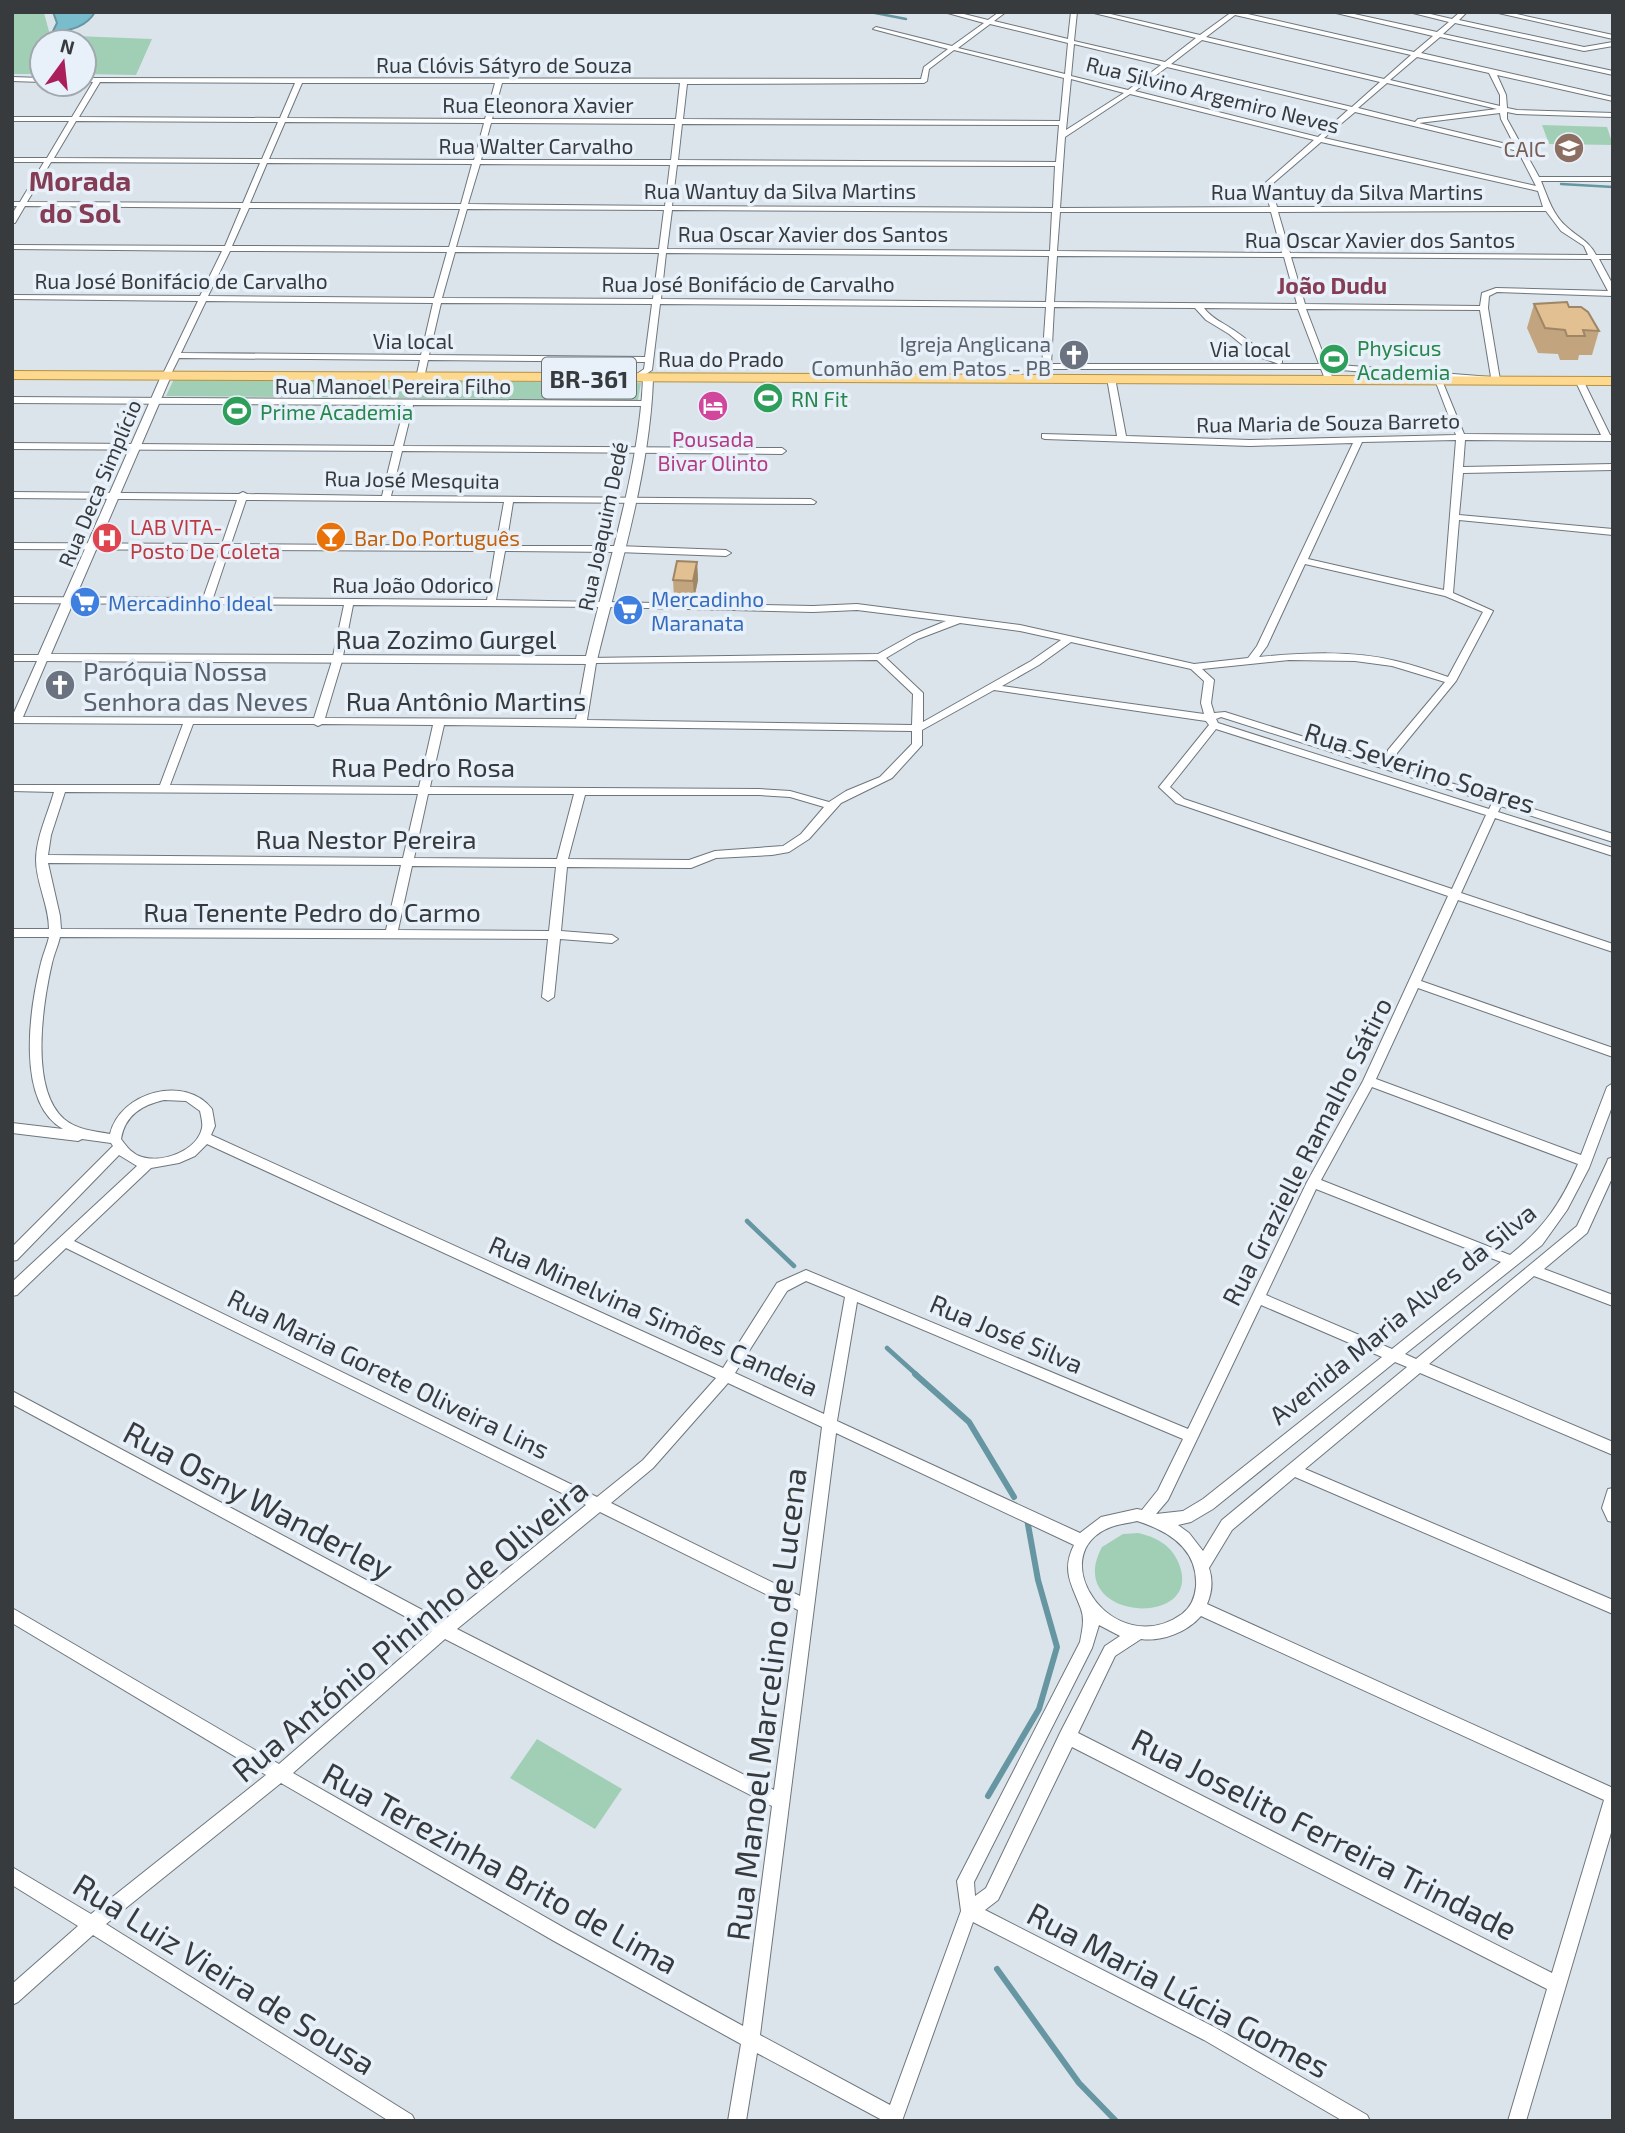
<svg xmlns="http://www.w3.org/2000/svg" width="1625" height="2133" viewBox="0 0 1625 2133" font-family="'Exo 2',sans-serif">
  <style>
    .green { fill: #a1cfb6 }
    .water { fill: #79bdcc; stroke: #6696a1; stroke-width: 2 }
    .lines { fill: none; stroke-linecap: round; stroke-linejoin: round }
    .stream-far2 { stroke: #6696a1; stroke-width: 2.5 }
    .stream-far1 { stroke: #6696a1; stroke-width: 4.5 }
    .stream { stroke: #6696a1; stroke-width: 6 }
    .minor-casing { stroke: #6e767d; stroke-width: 2 }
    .tertiary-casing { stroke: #6e767d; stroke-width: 2 }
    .primary-casing { stroke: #b69143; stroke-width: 2 }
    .minor { fill: #fff; fill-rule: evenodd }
    .tertiary { fill: #fff; fill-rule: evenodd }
    .primary { fill: #fcd98f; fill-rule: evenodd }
    .wall { fill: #c2a57e }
    .shaded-wall { fill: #9e8666 }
    .building { fill: #e2c092; stroke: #9e8666; stroke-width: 2 }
    .labels { text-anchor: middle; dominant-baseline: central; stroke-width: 7; stroke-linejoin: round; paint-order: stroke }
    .far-street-label { font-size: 21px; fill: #383b3e; stroke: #e8f1f9 }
    .far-education-label { font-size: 21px; fill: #785e54; stroke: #e8f1f9; text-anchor: end }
    .far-worship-label { font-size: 21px; fill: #5b616d; stroke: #e8f1f9; text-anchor: end }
    .far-leisure-label { font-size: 21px; fill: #27864d; stroke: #e8f1f9; text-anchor: start }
    .far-hotel-label { font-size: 21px; fill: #b23c85; stroke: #e8f1f9 }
    .far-health-label { font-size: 21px; fill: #be3a42; stroke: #e8f1f9; text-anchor: start }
    .far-food-label { font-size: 21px; fill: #c56008; stroke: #e8f1f9; text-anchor: start }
    .far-shop-label { font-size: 21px; fill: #366cbe; stroke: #e8f1f9; text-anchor: start }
    .far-neighbourhood-label { font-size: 23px; font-weight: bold; fill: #843d55; stroke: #e8f1f9 }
    .shield { fill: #e8f1f9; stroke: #6d7276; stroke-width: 2 }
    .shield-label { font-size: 24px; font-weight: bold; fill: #383b3e }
    .street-label { font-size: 26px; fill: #383b3e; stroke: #e8f1f9 }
    .worship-label { font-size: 26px; fill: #5b616d; stroke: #e8f1f9; text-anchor: start }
    .far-district-label { font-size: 28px; font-weight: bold; fill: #843d55; stroke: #e8f1f9 }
    .near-street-label { font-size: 32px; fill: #383b3e; stroke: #e8f1f9 }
  </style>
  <rect width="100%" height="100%" fill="#dbe4eb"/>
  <path class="green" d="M12,12L44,13L50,35L152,39L136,75L84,74V42H42V74H12Z
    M1542,125L1607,127L1613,145L1549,144Z
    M174,379L641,383L638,400L166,396Z
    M1138,1533C1156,1537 1172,1545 1179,1564C1205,1630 1062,1621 1102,1547L1123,1534Z
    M537,1739L622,1789L595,1829L510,1778Z"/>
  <path class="water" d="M53,12H95C86,28 69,30 52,33L57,23Z"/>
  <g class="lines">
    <path class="stream-far2" d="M750,12H786
      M870,12L906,19
      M1561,184L1613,187"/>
    <path class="stream-far1" d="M747,1221L794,1266
      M887,1348L917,1375"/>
    <path class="stream" d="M915,1374L969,1422L1014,1497
      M988,1796L1039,1709L1057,1647L1038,1580L1027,1519
      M997,1969L1079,2083L1116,2121"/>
    <g class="minor-casing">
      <path id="minor" d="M944,12H956L988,20L999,12H1006L994,21L1068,39L1071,12H1077L1074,41L1165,62L1196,38L1090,12H1102L1200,35L1229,14L1226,12H1239L1414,52L1433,36L1332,12H1345L1437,32L1449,22L1409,12H1422L1452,19L1460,12H1467L1459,20L1584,47L1613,42V46L1584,51L1455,23L1443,34L1613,71V75L1440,37L1421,53L1613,97V101L1497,75L1506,95L1507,108L1517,110L1613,113V117L1517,114L1507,112V119L1539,177H1613V181H1541C1548,198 1553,216 1568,228C1579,238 1589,241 1596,255H1613V259H1599L1613,285V296L1497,292L1489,296L1488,308L1500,380L1496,383L1441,378L1464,434L1601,435L1575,380L1582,378L1610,435H1613V441L1465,440L1463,467L1613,464V470L1463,473L1459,515L1613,529V535L1459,520L1453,593L1493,611L1456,681L1397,753L1396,761L1400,767L1613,834V842L1501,806L1498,812L1613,848V856L1495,818L1461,893L1613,944V952L1458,900L1421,981L1613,1048V1057L1418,988L1376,1079L1581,1155L1607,1087L1613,1083V1104L1589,1168L1567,1210L1542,1245L1405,1354L1416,1359L1577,1226L1607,1162L1608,1159L1613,1157V1176L1587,1233L1544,1269L1613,1295V1306L1534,1276L1429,1364L1613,1442V1455L1420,1373L1305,1469L1613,1600V1614L1295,1477L1232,1530L1209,1568C1213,1580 1212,1593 1207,1604L1613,1788V1826L1526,2121H1508L1547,1989L1072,1747L998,1900L985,1910L1216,2028L1367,2115L1370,2121H1343L1204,2040L973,1922L902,2121H884L757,2053L746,2121H728L741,2044L554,1941L281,1783L106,1924L412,2115L415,2121H389L93,1935L18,2002L12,2005V1984L78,1926L12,1885V1867L91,1914L266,1775L12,1623V1608L279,1764L432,1631L12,1404V1391L443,1621L586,1505L66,1248L17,1295L12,1296V1282L137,1166L119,1155L17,1260L12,1261V1247L113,1146L111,1143L82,1139L78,1141L12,1133V1123L63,1129C15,1102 30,1007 41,963C43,954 47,946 49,937H12V929H49C49,905 36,883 36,860C36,838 48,813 54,792L12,791V785H160L183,724L12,723V717L37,661H12V655H43L48,658L23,717L314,718L332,661L344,605L12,603V597L203,598L220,550L12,549V543L222,544L237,500L12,498V492L239,494L243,492L247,494L382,496L393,451L12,449V443L394,446L405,405L12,403V397L647,401L651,404L650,406L413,405L403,446L782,448L786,451L782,454L402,451L391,496L811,499L816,502L814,504L513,502L506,546H617L726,550L731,553L726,556L617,552L505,551L496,600L813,606L857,604L1020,625L1194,664L1248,658L1257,646L1353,443L1250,446L1045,439L1042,438V434L1117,436L1107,378L1111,375L1115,378L1126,436L1250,440L1456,435L1435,380L1438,378L1329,369L1333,379L1329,382L1325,379L1321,369H1051L1049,377H1043L1042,367L1046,307L660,304L652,370L634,382L630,379L644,369L645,362L428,360L424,378L420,381L416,378L420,360L179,358L170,376L166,379L162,376L198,301L12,299V295L200,296L222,251L12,249V245L225,246L241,208L25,206L15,223H12V214L17,206H12V202H20L44,162H12V158H47L69,121H12V117H72L93,82H84V78L921,79L924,67L948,49L873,29L876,27L952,46L984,23ZM1235,15L1411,55L1384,79L1206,37ZM990,24L1068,43L1065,74L958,48ZM1202,40L1380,82L1352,107L1171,64ZM1074,44L1161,65L1128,90L1071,76ZM954,50L1064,78L1060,121L683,119L687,84L924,83L927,81L929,69ZM1417,57L1489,73L1500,95V106L1390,80ZM1167,67L1348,110L1318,137L1135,91ZM1071,79L1124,93L1066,130ZM100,82L295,83L280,118L79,117ZM302,83H495L485,119L287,118ZM502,83H680L676,119H492ZM1387,83L1497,109L1418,119L1415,122L1358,108ZM1130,94L1314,140L1263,185L1270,207L1060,208L1065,137ZM1355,112L1518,151L1536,186L1324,138ZM1500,113L1501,119L1515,146L1419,123ZM76,121L278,122L262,159L54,158ZM285,122L484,123L474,160L269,159ZM491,123L675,124L671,160H481ZM682,124L1059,125L1056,162L678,160ZM1321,142L1538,191L1543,207H1277L1271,185ZM51,162L260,163L243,203L27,202ZM267,163L472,164L461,204L250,203ZM480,164L670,165L665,206L468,204ZM677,165L1055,166L1053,208L672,206ZM249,208L460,209L449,247L232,246ZM467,209L664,210L659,249L456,247ZM672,210L1052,212L1050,251L667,249ZM1546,211L1561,231L1584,246L1588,255L1290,253L1278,212ZM1060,212H1271L1282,253L1057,251ZM230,251L447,252L434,298L208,296ZM455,252L659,253L653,299L442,298ZM666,253L1049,256L1046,302L661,299ZM1057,256L1284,257L1297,304L1054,302ZM1291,257L1591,259L1608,291L1496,288L1482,293L1480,306L1305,304ZM206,301L433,303L421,355L181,353ZM441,303L652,304L645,357L429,355ZM1054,307L1195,308L1206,320L1229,334L1256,356L1279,364L1282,363V359C1261,355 1252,342 1235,331C1224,323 1212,319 1204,308L1298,309L1319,364H1051ZM1306,309L1480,310L1491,377L1327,364ZM1456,440L1444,590L1308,559L1362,442ZM246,500L504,502L496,546L231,544ZM229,550L495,551L487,600L213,598ZM1305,564L1445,596L1483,612L1448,677C1431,671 1413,665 1396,661C1352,650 1303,653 1259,657L1267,646ZM353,605L605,607L813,612L857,610L946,621L912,635L878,654L587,658L576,719L325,718L342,661ZM960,623L1020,631L1061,640L1031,661L923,722V693L886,658L918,639ZM1071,642L1191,669L1204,681L1201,703L1204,714L1002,686L1039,665ZM877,660L913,694L912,725L587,720L596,663ZM1289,660L1355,661L1392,666L1445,682L1388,750L1387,763L1225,712L1214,713L1211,703L1214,680L1202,669ZM994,690L1206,721L1209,725L1159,787L1176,803L1448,896L1363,1081L1307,1182L1188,1429L806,1270L777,1283L723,1368L211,1135L215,1126L212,1109C185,1074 120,1092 110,1134C94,1131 77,1130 64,1119C29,1088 43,1003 52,963C54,954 58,946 60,937L548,939L542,997L548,1001L554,997L560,939L612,943L618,939L612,935L561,931L567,867L691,868L716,858L772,855L789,852L809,839L841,803L892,778L922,745V730ZM1221,717L1492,803L1489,809L1218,723L1216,719ZM193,724H314L318,726L322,724L433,725L419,787L170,785ZM444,725L912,731V744L880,777L846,791L829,802L790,791L759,789L430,787ZM1216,729L1486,815L1452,889L1184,799L1170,787ZM65,792L418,794L403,858L48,855L51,835ZM428,794H574L557,859L414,858ZM585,795H759L790,797L824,807L801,834L783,846L715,851L689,860L568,859ZM48,863L401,865L386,930L61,929L60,916ZM412,866L556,867L549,931L398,930ZM1372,1087L1578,1164C1561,1203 1544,1228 1510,1255L1321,1180ZM164,1100L186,1101L200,1111C201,1116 203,1123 202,1128C197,1151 163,1163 142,1157C132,1154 127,1147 121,1139C125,1115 142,1105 164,1100ZM207,1144L716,1378L643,1460L597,1497L74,1241L151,1168L179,1163L195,1156ZM1316,1189L1501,1262L1392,1349L1266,1295ZM806,1281L845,1297L824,1414L735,1373L787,1291ZM857,1302L1183,1439L1158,1490L1142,1510L1137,1509L1101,1517L1080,1533L837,1421ZM1261,1305L1382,1357L1203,1499L1183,1511L1156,1514L1168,1500ZM1395,1362L1407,1367L1222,1520L1203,1551L1189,1533L1178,1525L1191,1522L1213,1509ZM728,1383L822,1427L800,1596L611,1503L653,1468ZM836,1433L1074,1545C1061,1571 1072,1585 1081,1609C1085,1620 1082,1631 1080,1642L957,1881L961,1911L890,2105L760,2035ZM600,1512L798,1610L774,1790L457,1629ZM1137,1521C1169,1531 1198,1549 1196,1586C1195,1598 1191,1607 1182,1614C1113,1663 1040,1554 1111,1527C1119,1524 1129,1523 1137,1521ZM1201,1616L1604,1800L1552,1973L1078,1733L1115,1656L1141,1639C1162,1642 1187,1632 1201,1616ZM1099,1625L1120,1636L1105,1646L1061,1731L986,1888L975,1896L974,1882L1092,1648ZM445,1639L772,1806L743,2026L566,1929L293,1773Z
        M1494,12H1507L1613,35V39Z
        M12,77L42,78V82L12,81Z
        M1613,1488V1522L1608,1521L1602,1508L1608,1489Z"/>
    </g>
    <g class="tertiary-casing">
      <path id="tertiary" d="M162,374L171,376L51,654L586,656C607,567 639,471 643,379L648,376L653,379C650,472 619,570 597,660L591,664L38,661L37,658Z"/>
    </g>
    <g class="primary-casing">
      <path id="primary" d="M12,371L1613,377V385L12,379Z"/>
    </g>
    <use href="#minor" class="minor"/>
    <use href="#tertiary" class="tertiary"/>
    <use href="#primary" class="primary"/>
  </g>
  <path class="wall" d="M1534,304L1569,307L1599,331L1592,355H1579L1578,360H1560L1558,354L1538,353L1527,328Z
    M697,562L698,580L694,599L674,598L673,580Z"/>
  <path class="shaded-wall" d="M697,562L698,580L694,599L693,581Z"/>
  <path class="building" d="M1567,302L1569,307H1581L1588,312L1599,331L1583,330L1585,336H1567L1565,330L1545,328L1534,304Z
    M677,561L697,562L693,581L673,580Z"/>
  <defs>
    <g id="school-disc" transform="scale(1.575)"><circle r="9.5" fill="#8d6e63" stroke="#e8f1f9"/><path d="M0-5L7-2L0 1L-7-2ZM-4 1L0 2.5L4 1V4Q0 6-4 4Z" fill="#fff"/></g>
    <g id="church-disc" transform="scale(1.575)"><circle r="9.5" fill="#6b7280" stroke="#e8f1f9"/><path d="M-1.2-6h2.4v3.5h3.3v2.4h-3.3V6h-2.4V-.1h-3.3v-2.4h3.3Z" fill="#fff"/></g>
    <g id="stadium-disc" transform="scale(1.575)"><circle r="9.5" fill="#2e9e5b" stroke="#e8f1f9"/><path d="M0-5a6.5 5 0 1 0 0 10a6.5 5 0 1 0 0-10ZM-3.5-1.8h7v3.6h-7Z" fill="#fff"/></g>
    <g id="hotel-disc" transform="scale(1.575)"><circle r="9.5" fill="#d1479c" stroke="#e8f1f9"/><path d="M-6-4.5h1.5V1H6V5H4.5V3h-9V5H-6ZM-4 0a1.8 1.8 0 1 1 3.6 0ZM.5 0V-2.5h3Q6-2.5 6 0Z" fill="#fff"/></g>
    <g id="bar-disc" transform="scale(1.575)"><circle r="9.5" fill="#e8710a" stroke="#e8f1f9"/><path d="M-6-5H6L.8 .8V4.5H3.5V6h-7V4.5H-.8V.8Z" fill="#fff"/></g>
    <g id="hospital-disc" transform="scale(1.575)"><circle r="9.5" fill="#e0444e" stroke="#e8f1f9"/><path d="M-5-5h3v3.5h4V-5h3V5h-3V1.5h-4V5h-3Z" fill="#fff"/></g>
    <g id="supermarket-disc" transform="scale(1.575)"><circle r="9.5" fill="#3f7fe0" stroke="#e8f1f9"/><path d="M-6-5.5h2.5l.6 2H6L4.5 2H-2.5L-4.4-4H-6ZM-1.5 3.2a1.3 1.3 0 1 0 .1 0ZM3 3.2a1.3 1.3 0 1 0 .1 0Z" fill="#fff"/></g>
  </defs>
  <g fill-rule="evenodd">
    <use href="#school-disc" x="1569" y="148"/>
    <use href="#church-disc" x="1074" y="355"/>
    <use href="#stadium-disc" x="1334" y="359"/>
    <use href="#stadium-disc" x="768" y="398"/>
    <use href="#hotel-disc" x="713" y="406"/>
    <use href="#stadium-disc" x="237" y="411"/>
    <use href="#bar-disc" x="331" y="537"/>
    <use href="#hospital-disc" x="107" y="538"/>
    <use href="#supermarket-disc" x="85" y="602"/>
    <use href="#supermarket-disc" x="628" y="610"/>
    <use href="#church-disc" x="60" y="685"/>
  </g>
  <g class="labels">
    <g class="far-street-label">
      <text x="504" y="64">Rua Clóvis Sátyro de Souza</text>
      <text transform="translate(1213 94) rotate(14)">Rua Silvino Argemiro Neves</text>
      <text x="538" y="104">Rua Eleonora Xavier</text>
      <text x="536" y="145">Rua Walter Carvalho</text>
      <text x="780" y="190">Rua Wantuy da Silva Martins</text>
      <text x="1347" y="191">Rua Wantuy da Silva Martins</text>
      <text x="813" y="233">Rua Oscar Xavier dos Santos</text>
      <text x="1380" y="239">Rua Oscar Xavier dos Santos</text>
      <text x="181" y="280">Rua José Bonifácio de Carvalho</text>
      <text x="748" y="283">Rua José Bonifácio de Carvalho</text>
      <text x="413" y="340">Via local</text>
      <text x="1250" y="348">Via local</text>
      <text x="721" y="358">Rua do Prado</text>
      <text x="393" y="385">Rua Manoel Pereira Filho</text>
      <text transform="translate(1328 422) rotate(-1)">Rua Maria de Souza Barreto</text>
      <text transform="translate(412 479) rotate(1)">Rua José Mesquita</text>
      <text transform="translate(99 483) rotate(-67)">Rua Deca Simplício</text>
      <text transform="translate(602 526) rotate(-78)">Rua Joaquim Dedé</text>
      <text x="413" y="584">Rua João Odorico</text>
    </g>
    <g class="far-education-label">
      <text x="1546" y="148">CAIC</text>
    </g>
    <g class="far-worship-label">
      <text x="1051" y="343">Igreja Anglicana<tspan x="1051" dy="24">Comunhão em Patos - PB</tspan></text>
    </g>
    <g class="far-leisure-label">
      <text x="1357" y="347">Physicus<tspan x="1357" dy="24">Academia</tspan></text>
      <text x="791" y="398">RN Fit</text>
      <text x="260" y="411">Prime Academia</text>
    </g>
    <g class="far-hotel-label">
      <text x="713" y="438">Pousada<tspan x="713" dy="24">Bivar Olinto</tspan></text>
    </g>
    <g class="far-health-label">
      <text x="130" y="526">LAB VITA-<tspan x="130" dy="24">Posto De Coleta</tspan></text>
    </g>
    <g class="far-food-label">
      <text x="354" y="537">Bar Do Português</text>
    </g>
    <g class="far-shop-label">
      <text x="651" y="598">Mercadinho<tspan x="651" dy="24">Maranata</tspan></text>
      <text x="108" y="602">Mercadinho Ideal</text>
    </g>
    <g class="far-neighbourhood-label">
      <text x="1332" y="285">João Dudu</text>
    </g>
    <rect class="shield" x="542" y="357.5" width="94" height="41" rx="5"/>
    <g class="shield-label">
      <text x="589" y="378">BR-361</text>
    </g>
    <g class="street-label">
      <text x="446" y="638">Rua Zozimo Gurgel</text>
      <text x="466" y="700">Rua Antônio Martins</text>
      <text x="423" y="766">Rua Pedro Rosa</text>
      <text transform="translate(1420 767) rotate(18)">Rua Severino Soares</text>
      <text x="366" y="838">Rua Nestor Pereira</text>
      <text x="312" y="911">Rua Tenente Pedro do Carmo</text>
      <text transform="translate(1306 1151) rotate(-63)">Rua Grazielle Ramalho Sátiro</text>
      <text transform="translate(1402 1313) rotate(-39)">Avenida Maria Alves da Silva</text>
      <text transform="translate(654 1315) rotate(24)">Rua Minelvina Simões Candeia</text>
      <text transform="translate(1007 1333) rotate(23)">Rua José Silva</text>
      <text transform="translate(389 1373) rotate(26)">Rua Maria Gorete Oliveira Lins</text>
    </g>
    <g class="worship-label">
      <text x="83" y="670">Paróquia Nossa<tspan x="83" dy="30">Senhora das Neves</tspan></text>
    </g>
    <g class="far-district-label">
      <text x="80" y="180">Morada<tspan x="80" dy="32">do Sol</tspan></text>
    </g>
    <g class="near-street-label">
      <text transform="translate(259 1499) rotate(28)">Rua Osny Wanderley</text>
      <text transform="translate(409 1629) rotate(-40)">Rua António Pininho de Oliveira</text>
      <text transform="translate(765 1704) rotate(-83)">Rua Manoel Marcelino de Lucena</text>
      <text transform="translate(1325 1833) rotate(27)">Rua Joselito Ferreira Trindade</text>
      <text transform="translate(501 1867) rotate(29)">Rua Terezinha Brito de Lima</text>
      <text transform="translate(225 1973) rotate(32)">Rua Luiz Vieira de Sousa</text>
      <text transform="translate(1179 1989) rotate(28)">Rua Maria Lúcia Gomes</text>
    </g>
  </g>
  <rect width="1625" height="2133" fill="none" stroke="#383b3e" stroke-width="28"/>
  <g transform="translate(63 63) rotate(15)"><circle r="33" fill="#e8f1f9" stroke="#a2a8ae" stroke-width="2"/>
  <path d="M0-5L12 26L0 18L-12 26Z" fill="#ab1e5c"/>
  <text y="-10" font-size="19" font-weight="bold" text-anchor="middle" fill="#383b3e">N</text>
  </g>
</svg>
